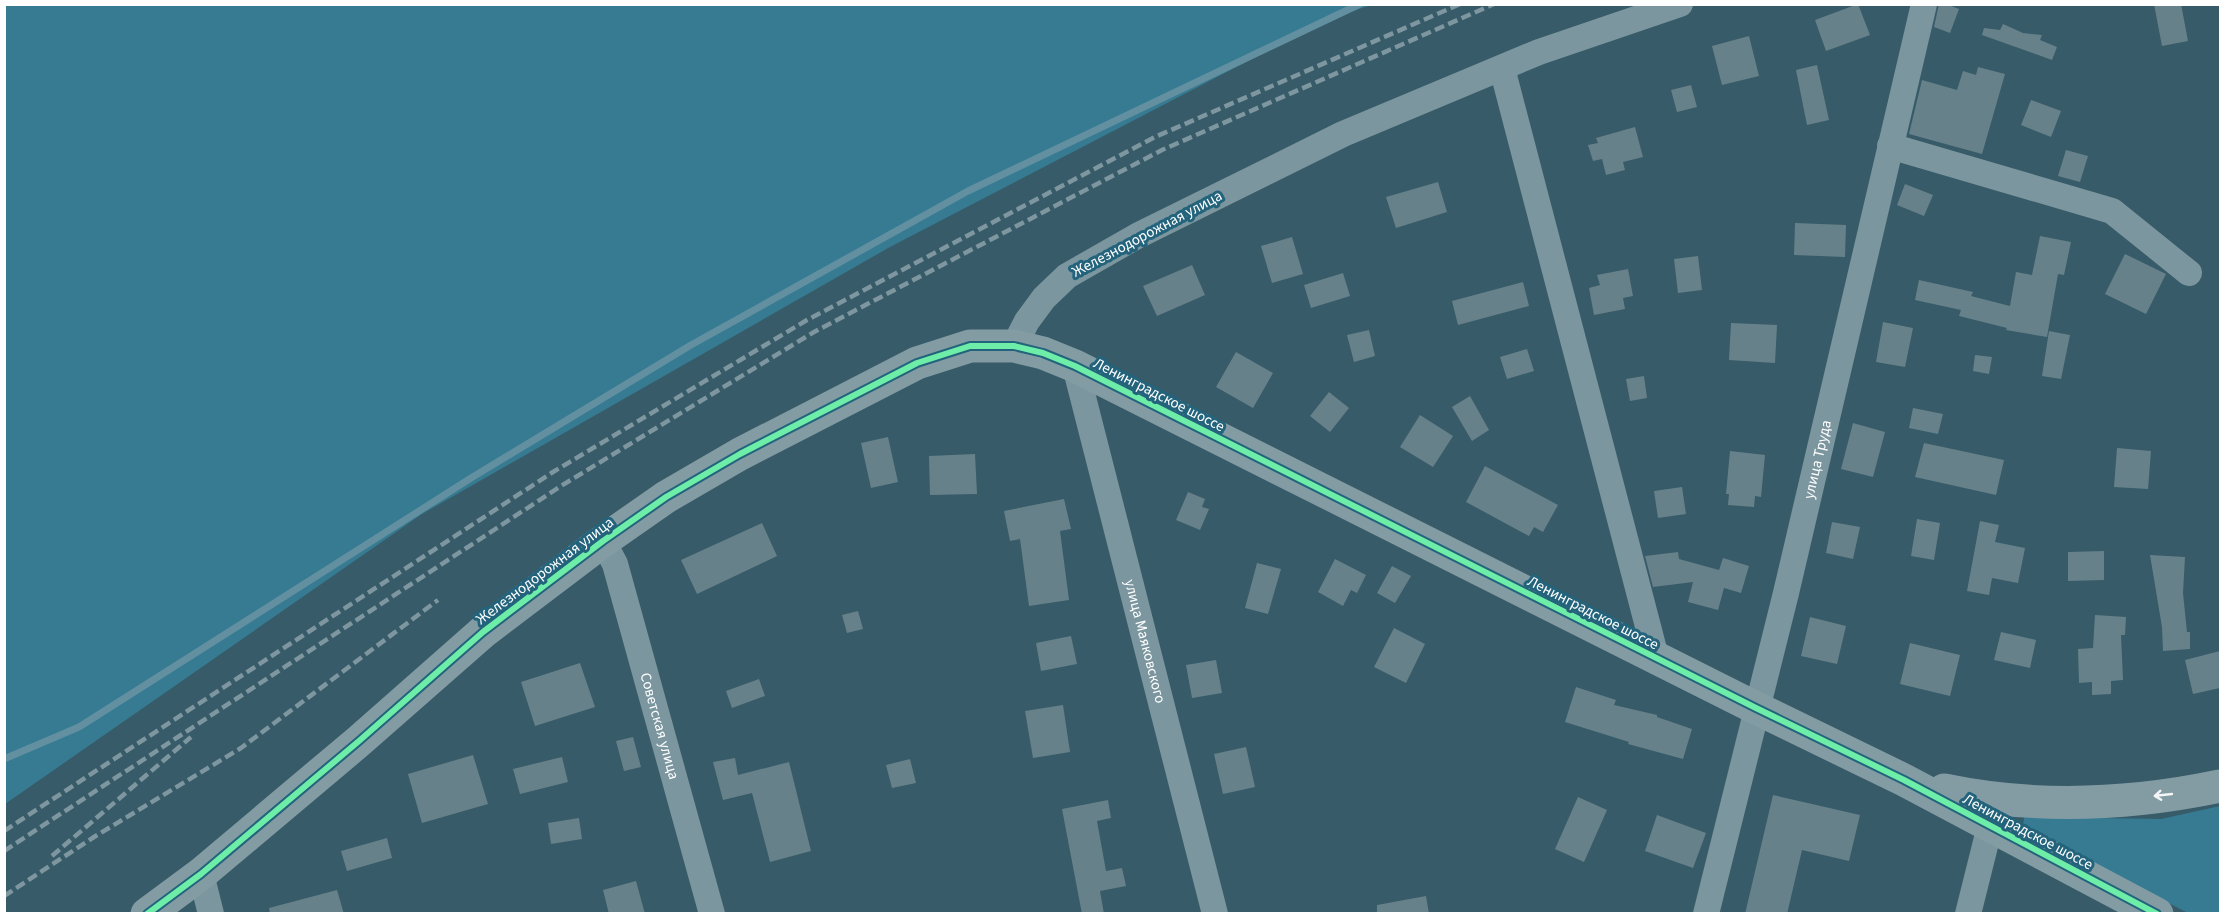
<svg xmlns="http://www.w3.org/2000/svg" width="2225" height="918" viewBox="0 0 2225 918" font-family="'Source Sans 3',sans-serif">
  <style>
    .green { fill: #367b92 }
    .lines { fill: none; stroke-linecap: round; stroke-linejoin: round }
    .stream { stroke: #6290a0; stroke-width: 7 }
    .building { fill: #67818a }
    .street { stroke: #7b969f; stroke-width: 26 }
    .secondary { stroke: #839ca4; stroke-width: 33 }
    .rail { stroke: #7e969f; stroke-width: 4.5; stroke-dasharray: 10 4.5; stroke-linecap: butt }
    .cycleway-casing { stroke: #23647c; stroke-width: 10 }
    .cycleway { stroke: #6deda7; stroke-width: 6 }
    .oneway { stroke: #f3f5f6 }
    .labels { text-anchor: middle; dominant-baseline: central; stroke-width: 6; stroke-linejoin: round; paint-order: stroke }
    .street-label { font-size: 15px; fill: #fff; stroke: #23647c }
  </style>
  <rect width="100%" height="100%" fill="#375b68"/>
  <path class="green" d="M5,4H1371V5L1325,21L890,247L422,514L5,804Z
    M2220,806V913H2188L2023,828L2024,817L2161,819Z"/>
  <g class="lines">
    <path class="stream" d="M4,759L79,727L471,478L691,345L968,191L1360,4"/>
  </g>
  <path class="building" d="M1858,4L1870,35L1826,51L1815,20Z
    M1939,4H1946L1959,9L1950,33L1934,27Z
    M2154,4H2181L2188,41L2162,46Z
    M2003,24L2023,33L2042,35L2040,40L2057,47L2052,60L1982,35L1984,28L2000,30Z
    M1749,36L1759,76L1722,85L1712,46Z
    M1817,65L1829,120L1807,125L1796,70Z
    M1978,67L2005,74L1982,154L1909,134L1922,80L1957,90L1963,71L1976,75Z
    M1691,85L1697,107L1677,112L1671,90Z
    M2031,100L2061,111L2051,137L2021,125Z
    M1635,127L1643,157L1623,162L1625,170L1606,175L1602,159L1593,161L1588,145L1598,143L1596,138Z
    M2066,150L2088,156L2080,182L2058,176Z
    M1438,182L1447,212L1396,228L1386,197Z
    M1905,184L1933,195L1924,216L1897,205Z
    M1795,223L1846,225L1845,257L1794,255Z
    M2040,236L2071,242L2064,275L2058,274L2047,337L2006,330L2007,328L1959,316L1961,310L1915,300L1919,280L1973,292L1971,296L2010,306L2016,272L2032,275Z
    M1292,237L1303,274L1272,283L1261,246Z
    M2125,254L2166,274L2146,314L2105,294Z
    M1698,256L1702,290L1678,293L1674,259Z
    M1192,265L1205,295L1157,316L1143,286Z
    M1628,269L1633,296L1623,298L1625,309L1594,315L1589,288L1600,285L1597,275Z
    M1343,273L1350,296L1311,308L1304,285Z
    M1523,282L1529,306L1458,325L1452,301Z
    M1883,322L1913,328L1905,367L1876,362Z
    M1731,323L1777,325L1775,363L1729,360Z
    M1369,330L1375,356L1354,362L1347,335Z
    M2049,331L2070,335L2061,379L2042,376Z
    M1527,349L1534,371L1507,379L1500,357Z
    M1236,352L1273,373L1253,408L1216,387Z
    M1975,355L1992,357L1989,374L1973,371Z
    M1644,376L1647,398L1630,401L1626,379Z
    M1329,392L1349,408L1330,432L1310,416Z
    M1470,396L1489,430L1472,441L1452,407Z
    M1913,408L1943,414L1938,434L1909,428Z
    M1420,415L1453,436L1433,467L1400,447Z
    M1853,423L1885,432L1873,477L1841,469Z
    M888,437L898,482L871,488L861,443Z
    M1924,443L2004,460L1996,495L1915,477Z
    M2117,448L2151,451L2148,489L2114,487Z
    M1730,451L1765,455L1761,497L1755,496L1754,507L1728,505L1729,494H1726Z
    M975,454L977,494L930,495L929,456Z
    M1485,466L1558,505L1543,532L1534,527L1529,536L1466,502Z
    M1682,487L1686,514L1658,518L1654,491Z
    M1188,492L1205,499L1202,507L1209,509L1200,530L1176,520Z
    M1064,499L1071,529L1060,531L1069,600L1029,606L1020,539L1010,541L1004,511Z
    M1917,519L1940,523L1934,560L1911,556Z
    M1980,521L1999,525L1995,542L2025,548L2018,583L1992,578L1989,595L1967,591Z
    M1832,522L1860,527L1853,559L1826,553Z
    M762,523L777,556L697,594L681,560Z
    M2104,551V580L2068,581V552Z
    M1678,552L1679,559L1719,570L1723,558L1749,566L1741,593L1724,588L1718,610L1688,602L1693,582L1653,587L1645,556Z
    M2150,555L2185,557L2183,593L2187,632H2190V649L2163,651L2162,627Z
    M1335,559L1366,575L1357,593L1351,590L1343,606L1318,592Z
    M1257,563L1281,569L1268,614L1245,608Z
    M1392,566L1411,576L1395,603L1377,593Z
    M858,611L863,629L847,633L842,615Z
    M2095,615L2126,617L2125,635H2121L2123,680L2111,681V694L2092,695V682L2079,683L2078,649L2093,648Z
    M1810,617L1846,626L1837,664L1801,656Z
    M1394,628L1425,644L1406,683L1374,667Z
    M2001,632L2036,640L2030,668L1994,660Z
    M1071,636L1077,664L1041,671L1036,643Z
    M1910,643L1960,655L1950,696L1900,684Z
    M2220,651V688L2193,694L2185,660Z
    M1216,660L1222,693L1192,698L1186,665Z
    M580,663L595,707L535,726L521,682Z
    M759,679L765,696L732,708L726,691Z
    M1576,687L1616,700L1614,705L1657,715V717L1692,729L1683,759L1628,744L1629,742L1565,722Z
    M1063,705L1070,752L1033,758L1025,711Z
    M633,737L641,767L624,771L616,741Z
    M1246,747L1255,787L1223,794L1214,754Z
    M473,755L488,804L422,823L408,774Z
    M562,757L568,782L520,794L513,769Z
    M735,758L738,775L789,762L811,851L770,862L752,793L723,800L713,762Z
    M910,759L916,783L892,788L886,765Z
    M1773,795L1860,815L1849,861L1802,850L1787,914H1745Z
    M1578,797L1607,810L1584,862L1555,849Z
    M1108,800L1111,818L1097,821L1106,871L1122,868L1126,886L1100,891L1104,914H1082L1062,809Z
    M1657,815L1706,833L1693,868L1645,851Z
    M579,818L582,839L551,844L548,823Z
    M387,838L392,858L347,871L341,851Z
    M636,881L645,914H609L603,890Z
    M337,890L344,914H270L269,908Z
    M1426,896L1429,914H1377V905Z"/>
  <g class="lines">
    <g class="street">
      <path d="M1502,68L1656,657"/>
      <path d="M1890,146L2112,211L2189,273"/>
      <path d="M1014,346L1027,321L1044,298L1067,276L1137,236L1343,134L1539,52L1680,4"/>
      <path id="s1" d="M1075,366L1215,914"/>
      <path id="s2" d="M603,541L615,564L712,914"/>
      <path d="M201,874L211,914"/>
      <path id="s3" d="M1706,914L1786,593L1924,4"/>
      <path d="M1968,914L1990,826"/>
    </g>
    <path class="secondary" d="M1944,790C2035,809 2129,805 2220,786
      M147,914L201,874L359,741L483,632L603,541L666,497L740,454L917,363L970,346H1014L1043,353L1075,366L1756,708L1904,780L2157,914"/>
    <path class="rail" d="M4,831L553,472L807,320L1155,137L1460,4
      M4,851L561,486L814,332L1162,150L1494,4
      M52,856L191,737
      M4,896L94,837L241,748L438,600"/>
    <g class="cycleway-casing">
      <path id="cycleway" d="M147,914L201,874L359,741L483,632L603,541L666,497L740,454L917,363L970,346H1014L1043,353L1075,366L1756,708L1904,780L2157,914"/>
    </g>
    <use href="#cycleway" class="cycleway"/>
  </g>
  <defs><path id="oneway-shaft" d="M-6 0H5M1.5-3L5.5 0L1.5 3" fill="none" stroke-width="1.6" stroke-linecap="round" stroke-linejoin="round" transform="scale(1.5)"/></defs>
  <use class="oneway" href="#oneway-shaft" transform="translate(2163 795) rotate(174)"/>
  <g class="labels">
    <g class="street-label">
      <text transform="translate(1147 234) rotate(-28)">Железнодорожная улица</text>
      <text transform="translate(1159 395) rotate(27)">Ленинградское шоссе</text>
      <text stroke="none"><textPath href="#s3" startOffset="468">улица Труда</textPath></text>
      <text transform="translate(545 571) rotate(-37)">Железнодорожная улица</text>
      <text transform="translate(1593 613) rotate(27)">Ленинградское шоссе</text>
      <text stroke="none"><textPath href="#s1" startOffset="284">улица Маяковского</textPath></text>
      <text stroke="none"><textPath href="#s2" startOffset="194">Советская улица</textPath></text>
      <text transform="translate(2028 832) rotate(28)">Ленинградское шоссе</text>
    </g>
  </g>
  <rect width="2225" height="918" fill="none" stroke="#ffffff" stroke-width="12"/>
</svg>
